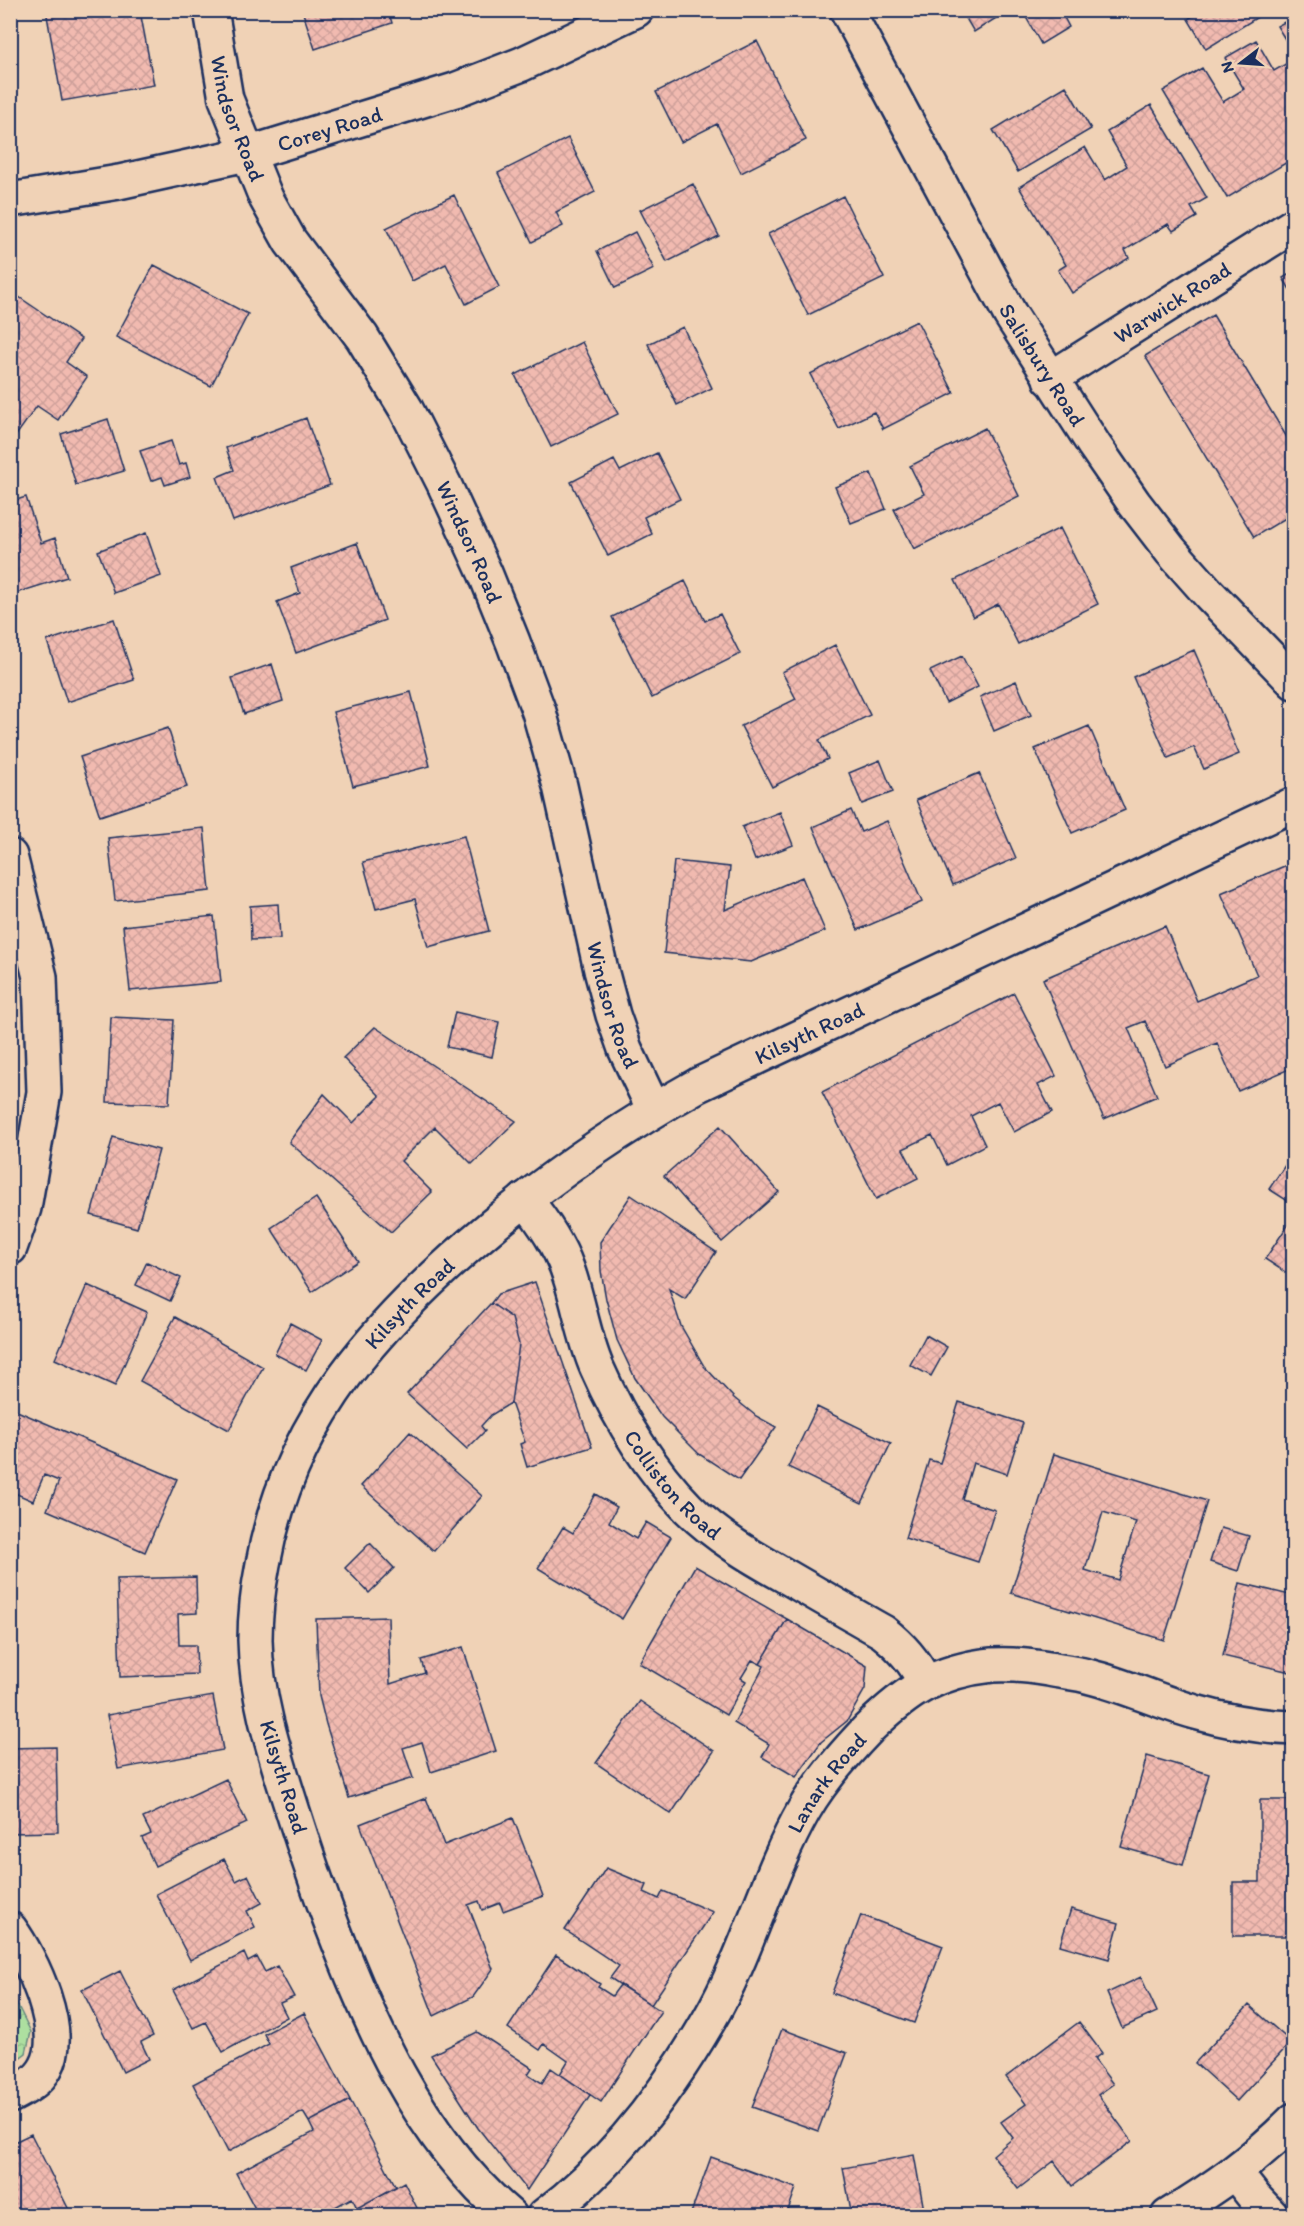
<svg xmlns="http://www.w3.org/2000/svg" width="1304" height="2226" viewBox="0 0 1304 2226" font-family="Itim,sans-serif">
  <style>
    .park { fill: url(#park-crowns); stroke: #64877f; stroke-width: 1.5 }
    .building { fill: url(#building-cross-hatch); stroke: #1b2f5e; stroke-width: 1.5; fill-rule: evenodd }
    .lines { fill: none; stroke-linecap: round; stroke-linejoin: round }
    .minor-casing { stroke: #1b2f5e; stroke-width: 38 }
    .minor { stroke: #f0d2b6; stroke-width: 33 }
    .labels { text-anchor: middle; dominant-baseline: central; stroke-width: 5; stroke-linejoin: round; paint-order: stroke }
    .street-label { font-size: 22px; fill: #1b2f5e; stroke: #f0d2b6 }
  </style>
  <defs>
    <pattern id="park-crowns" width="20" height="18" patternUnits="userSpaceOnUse" patternTransform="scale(1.5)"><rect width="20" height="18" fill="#addfa0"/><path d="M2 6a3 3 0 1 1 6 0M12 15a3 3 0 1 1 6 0" fill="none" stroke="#94c08c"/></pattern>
    <pattern id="building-cross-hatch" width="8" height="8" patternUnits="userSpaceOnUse" patternTransform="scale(1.5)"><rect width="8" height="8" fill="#f1bab0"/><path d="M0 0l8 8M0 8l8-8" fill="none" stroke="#cea09a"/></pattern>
  </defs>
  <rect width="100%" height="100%" fill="#f0d2b6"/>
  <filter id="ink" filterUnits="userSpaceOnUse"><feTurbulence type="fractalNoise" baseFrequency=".0167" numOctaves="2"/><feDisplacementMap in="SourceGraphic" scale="12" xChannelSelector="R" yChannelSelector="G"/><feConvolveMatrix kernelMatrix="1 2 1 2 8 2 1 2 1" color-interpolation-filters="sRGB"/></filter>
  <g filter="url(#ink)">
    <path class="park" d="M10,1990L31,2032L26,2053L11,2064Z"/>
    <path class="building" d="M46,10H120L121,15L140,11L154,85L62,101Z
      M302,10H388L392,23L315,49Z
      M961,10H1009L974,32Z
      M1022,10H1060L1069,27L1041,44Z
      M1202,10H1269L1206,49L1188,19Z
      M1294,17V54L1277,26Z
      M1256,40L1274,71L1294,59V158L1227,198L1163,91L1202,68L1223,102L1244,89L1225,58Z
      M757,41L806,140L741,173L717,124L681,142L656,92Z
      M1066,86L1091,129L1018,172L993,130Z
      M1151,105L1207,198L1191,207L1197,217L1173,231L1168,224L1125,250L1129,258L1072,293L1058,270L1066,265L1019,187L1085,147L1105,180L1127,166L1107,132Z
      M568,138L595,192L556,212L563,226L532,242L498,173Z
      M693,184L719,236L667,262L640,210Z
      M454,195L499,287L466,304L446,264L412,281L386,228Z
      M843,196L884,278L808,315L768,234Z
      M635,232L654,269L615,288L597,251Z
      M154,265L248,314L211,386L116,337Z
      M1294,271V296L1283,278Z
      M19,297L81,339L66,362L87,377L58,420L37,406L10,444V309Z
      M1213,315L1294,449V513L1254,537L1145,356Z
      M917,321L954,393L883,429L874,412L839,429L810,374Z
      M683,327L712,388L677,405L648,344Z
      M582,342L618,414L551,447L515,375Z
      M306,418L330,485L233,521L217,477L234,470L226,448Z
      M108,419L124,471L76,485L61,434Z
      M985,428L1019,496L914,549L894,509L924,494L910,466Z
      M171,441L179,465L186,463L190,477L165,485L162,477L151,481L140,451Z
      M657,453L680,499L644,517L652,534L608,556L571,482L614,460L620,471Z
      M871,473L886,509L851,523L835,487Z
      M26,497L41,543L55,538L67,577L10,595V502Z
      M1060,528L1098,604L1018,644L998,604L973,617L955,580Z
      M146,533L161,576L114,593L98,551Z
      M357,543L385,620L296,653L277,602L300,593L291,568Z
      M685,581L705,621L720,614L740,654L652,698L612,617Z
      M114,619L134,680L67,702L47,641Z
      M835,645L870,715L819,740L828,759L772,787L741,726L796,699L782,672Z
      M1194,650L1239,754L1204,769L1194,747L1168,758L1133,677Z
      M962,656L978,687L946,703L930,671Z
      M272,664L283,701L244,714L232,678Z
      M1016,681L1031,715L994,731L980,697Z
      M411,692L430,766L353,786L333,712Z
      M1089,726L1125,810L1072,833L1035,749Z
      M168,728L187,787L100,816L80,757Z
      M880,760L893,792L862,804L849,773Z
      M979,773L1016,858L953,885L916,800Z
      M851,810L861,832L887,821L922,902L858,930L813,827Z
      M780,812L793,845L755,860L742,827Z
      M204,828L210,891L115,901L108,838Z
      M464,836L489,931L428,947L415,899L376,909L363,862Z
      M674,861L730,867L725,910L802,877L825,931L751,962L664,953Z
      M1294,862V1008L1287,1011L1294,1025V1067L1238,1091L1217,1043L1165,1066L1145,1021L1128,1028L1157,1096L1104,1119L1043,979L1165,926L1197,1001L1257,975L1221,893Z
      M278,904L280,939L251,940L250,906Z
      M214,916L221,982L130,991L123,926Z
      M1014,993L1056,1076L1038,1085L1052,1112L1014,1132L998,1102L971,1116L985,1145L947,1165L932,1135L903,1149L918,1178L876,1199L822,1092Z
      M455,1012L499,1022L492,1057L447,1047Z
      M111,1017L174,1020L169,1104L107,1102Z
      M375,1027L516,1121L472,1164L435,1127L401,1161L432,1192L391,1232L289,1142L324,1094L353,1123L380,1096L343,1058Z
      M720,1126L779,1192L722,1242L664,1176Z
      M113,1137L159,1150L137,1228L91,1215Z
      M1294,1152V1205L1269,1189Z
      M631,1195L716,1252L685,1299L669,1289L681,1326L704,1366L734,1398L756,1416L776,1427L739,1480L699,1454L662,1417L635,1378L617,1340L606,1299L601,1271L600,1242Z
      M316,1198L358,1261L312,1292L271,1228Z
      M1294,1216V1278L1265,1259Z
      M147,1262L181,1278L170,1301L136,1285Z
      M535,1282L592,1447L527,1467L520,1444L525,1442L511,1403L519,1344L512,1318L491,1303L498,1294Z
      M87,1285L147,1312L115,1386L55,1359Z
      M491,1303L512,1318L519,1344L511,1403L491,1415L481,1426L485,1431L467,1449L407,1394Z
      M175,1317L263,1367L229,1430L140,1381Z
      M290,1323L322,1340L306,1370L275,1354Z
      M926,1335L947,1347L931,1376L910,1365Z
      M959,1402L1023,1423L1007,1474L973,1463L962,1499L995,1510L978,1562L905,1538L929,1460L940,1463Z
      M817,1407L891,1443L862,1503L788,1467Z
      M10,1408L177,1479L145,1552L47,1510L59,1481L44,1475L33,1501L10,1491Z
      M410,1432L482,1496L434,1551L361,1486Z
      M1054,1454L1207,1501L1164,1640L1011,1593ZM1103,1512L1136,1522L1118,1580L1085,1570Z
      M595,1494L617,1507L609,1522L636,1539L646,1522L671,1537L622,1619L538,1568L563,1527L573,1533Z
      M1221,1528L1249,1536L1238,1571L1210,1562Z
      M370,1543L394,1568L369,1593L345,1568Z
      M695,1566L787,1619L760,1664L752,1660L741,1678L746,1681L726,1715L639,1663Z
      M196,1577L197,1613L178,1614L179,1645H196L197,1674L120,1677L117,1579Z
      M1240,1583L1294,1596V1673L1223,1656Z
      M388,1617L390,1684L425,1673L421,1660L463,1647L496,1751L431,1772L422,1742L403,1748L413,1778L349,1798L326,1724L319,1696L316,1619Z
      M787,1619L867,1666L865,1689L847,1721L821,1742L796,1777L762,1757L769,1744L734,1723L764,1666L760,1664Z
      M213,1696L223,1750L118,1769L107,1715Z
      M640,1701L714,1751L671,1814L596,1763Z
      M56,1747L58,1832L10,1833V1748Z
      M1147,1756L1209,1774L1183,1865L1121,1847Z
      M226,1779L247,1823L155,1866L142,1838L151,1834L143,1818Z
      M426,1798L444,1845L513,1818L543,1896L503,1911L500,1903L482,1910L479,1901L468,1905L493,1969L473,1997L434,2016L360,1824Z
      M1260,1800H1294V1936H1233V1882H1260Z
      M224,1859L236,1881L248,1875L262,1903L247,1911L255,1927L190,1960L156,1894Z
      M606,1868L647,1885L644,1892L659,1899L663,1891L713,1912L651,2005L610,1978L619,1966L565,1930Z
      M1071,1909L1119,1923L1109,1959L1060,1945Z
      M861,1915L943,1946L914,2023L832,1993Z
      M244,1953L248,1962L257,1957L265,1972L277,1966L294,1997L280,2003L287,2017L223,2052L206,2022L193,2028L173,1990Z
      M556,1955L600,1984L598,1987L612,1996L620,1985L661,2011L601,2102L560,2074L568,2061L544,2044L540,2050L508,2028Z
      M120,1971L153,2036L141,2042L149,2059L123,2072L82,1990Z
      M1141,1977L1157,2012L1122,2028L1107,1993Z
      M1249,2005L1291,2042L1237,2101L1195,2063Z
      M304,2013L350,2100L309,2122L303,2112L228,2152L193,2084L269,2044L264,2034Z
      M1079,2022L1102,2053L1094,2059L1113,2084L1098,2095L1132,2141L1072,2186L1054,2161L1018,2189L993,2155L1013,2138L1001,2122L1026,2104L1006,2077Z
      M782,2029L847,2053L818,2131L752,2107Z
      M477,2032L532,2068L528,2074L542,2083L551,2068L590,2095L527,2190L478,2128L431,2055Z
      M350,2100L396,2187L357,2208L352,2198L318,2216H259L236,2173L314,2132L309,2122Z
      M31,2134L70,2212L62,2216H10V2144Z
      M914,2155L925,2216H852L843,2168Z
      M711,2157L796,2188L786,2216H690Z
      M404,2182L421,2216H361L357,2208Z"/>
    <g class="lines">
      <g class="minor-casing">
        <g id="minor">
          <path id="s1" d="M211,10L226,99L266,198L290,241L362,337L406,409L444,484L485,573L513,642L539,712L560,786L601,970L613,1015L625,1049L654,1110"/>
          <path id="s2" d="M847,10L1010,314L1094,445L1134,503L1171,551L1210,595L1294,682"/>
          <path id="s3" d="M10,200L119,182L247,154L455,90L522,64L636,10"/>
          <path id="s4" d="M1050,379L1294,225"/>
          <path d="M10,856L40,977L44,1092L24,1208L10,1248"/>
          <path id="s5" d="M525,1199C542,1220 558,1243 567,1268C579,1301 583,1336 597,1368C619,1418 650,1469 688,1508C717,1537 753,1558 789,1578C820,1596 851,1614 883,1632C902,1647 914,1661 925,1682"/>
          <path d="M10,1929C32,1959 66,2031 46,2067C39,2081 24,2089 10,2096"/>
          <path d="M1235,2173L1255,2198L1272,2216"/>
          <path id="s6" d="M510,2216C418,2138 367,2019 326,1909C312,1871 300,1834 288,1796C272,1745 256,1694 255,1640C255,1615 258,1589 263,1564C289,1418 381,1318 492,1226C556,1173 625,1126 698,1085L1294,804"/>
          <path id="s7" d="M544,2216C613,2164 666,2094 709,2020C748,1953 766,1877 804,1810C821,1780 845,1753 869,1728C908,1690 937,1671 992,1665C1011,1664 1031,1666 1049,1669C1063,1672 1078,1673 1091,1677C1126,1686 1160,1702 1195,1712C1226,1721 1261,1727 1294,1728"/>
          <path d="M1168,2216C1216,2187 1254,2160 1294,2120"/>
        </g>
      </g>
      <use href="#minor" class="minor"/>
    </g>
  </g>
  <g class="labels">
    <g class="street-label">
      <text stroke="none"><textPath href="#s1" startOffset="112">Windsor Road</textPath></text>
      <text stroke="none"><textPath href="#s3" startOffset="328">Corey Road</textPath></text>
      <text stroke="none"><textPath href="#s4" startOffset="144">Warwick Road</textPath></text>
      <text stroke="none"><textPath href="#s2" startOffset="405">Salisbury Road</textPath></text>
      <text stroke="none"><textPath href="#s1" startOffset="598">Windsor Road</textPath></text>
      <text stroke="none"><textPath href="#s1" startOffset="1084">Windsor Road</textPath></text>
      <text stroke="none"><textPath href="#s6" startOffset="1508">Kilsyth Road</textPath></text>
      <text stroke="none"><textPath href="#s6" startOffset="1022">Kilsyth Road</textPath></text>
      <text stroke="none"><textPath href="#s5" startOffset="326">Colliston Road</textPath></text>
      <text transform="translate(284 1777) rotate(73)">Kilsyth Road</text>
      <text stroke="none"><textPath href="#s7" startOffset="524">Lanark Road</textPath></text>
    </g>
  </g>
  <rect width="1304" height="2226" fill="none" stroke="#f0d2b6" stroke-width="36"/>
  <rect x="18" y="18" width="1268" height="2190" fill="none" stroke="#1b2f5e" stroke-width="2" filter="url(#ink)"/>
  <g transform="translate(1241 63) rotate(253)" stroke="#f0d2b6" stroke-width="4.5" paint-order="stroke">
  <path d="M0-4.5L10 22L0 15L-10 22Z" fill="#1b2f5e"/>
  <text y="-9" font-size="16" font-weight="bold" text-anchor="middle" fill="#1b2f5e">N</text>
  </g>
</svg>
